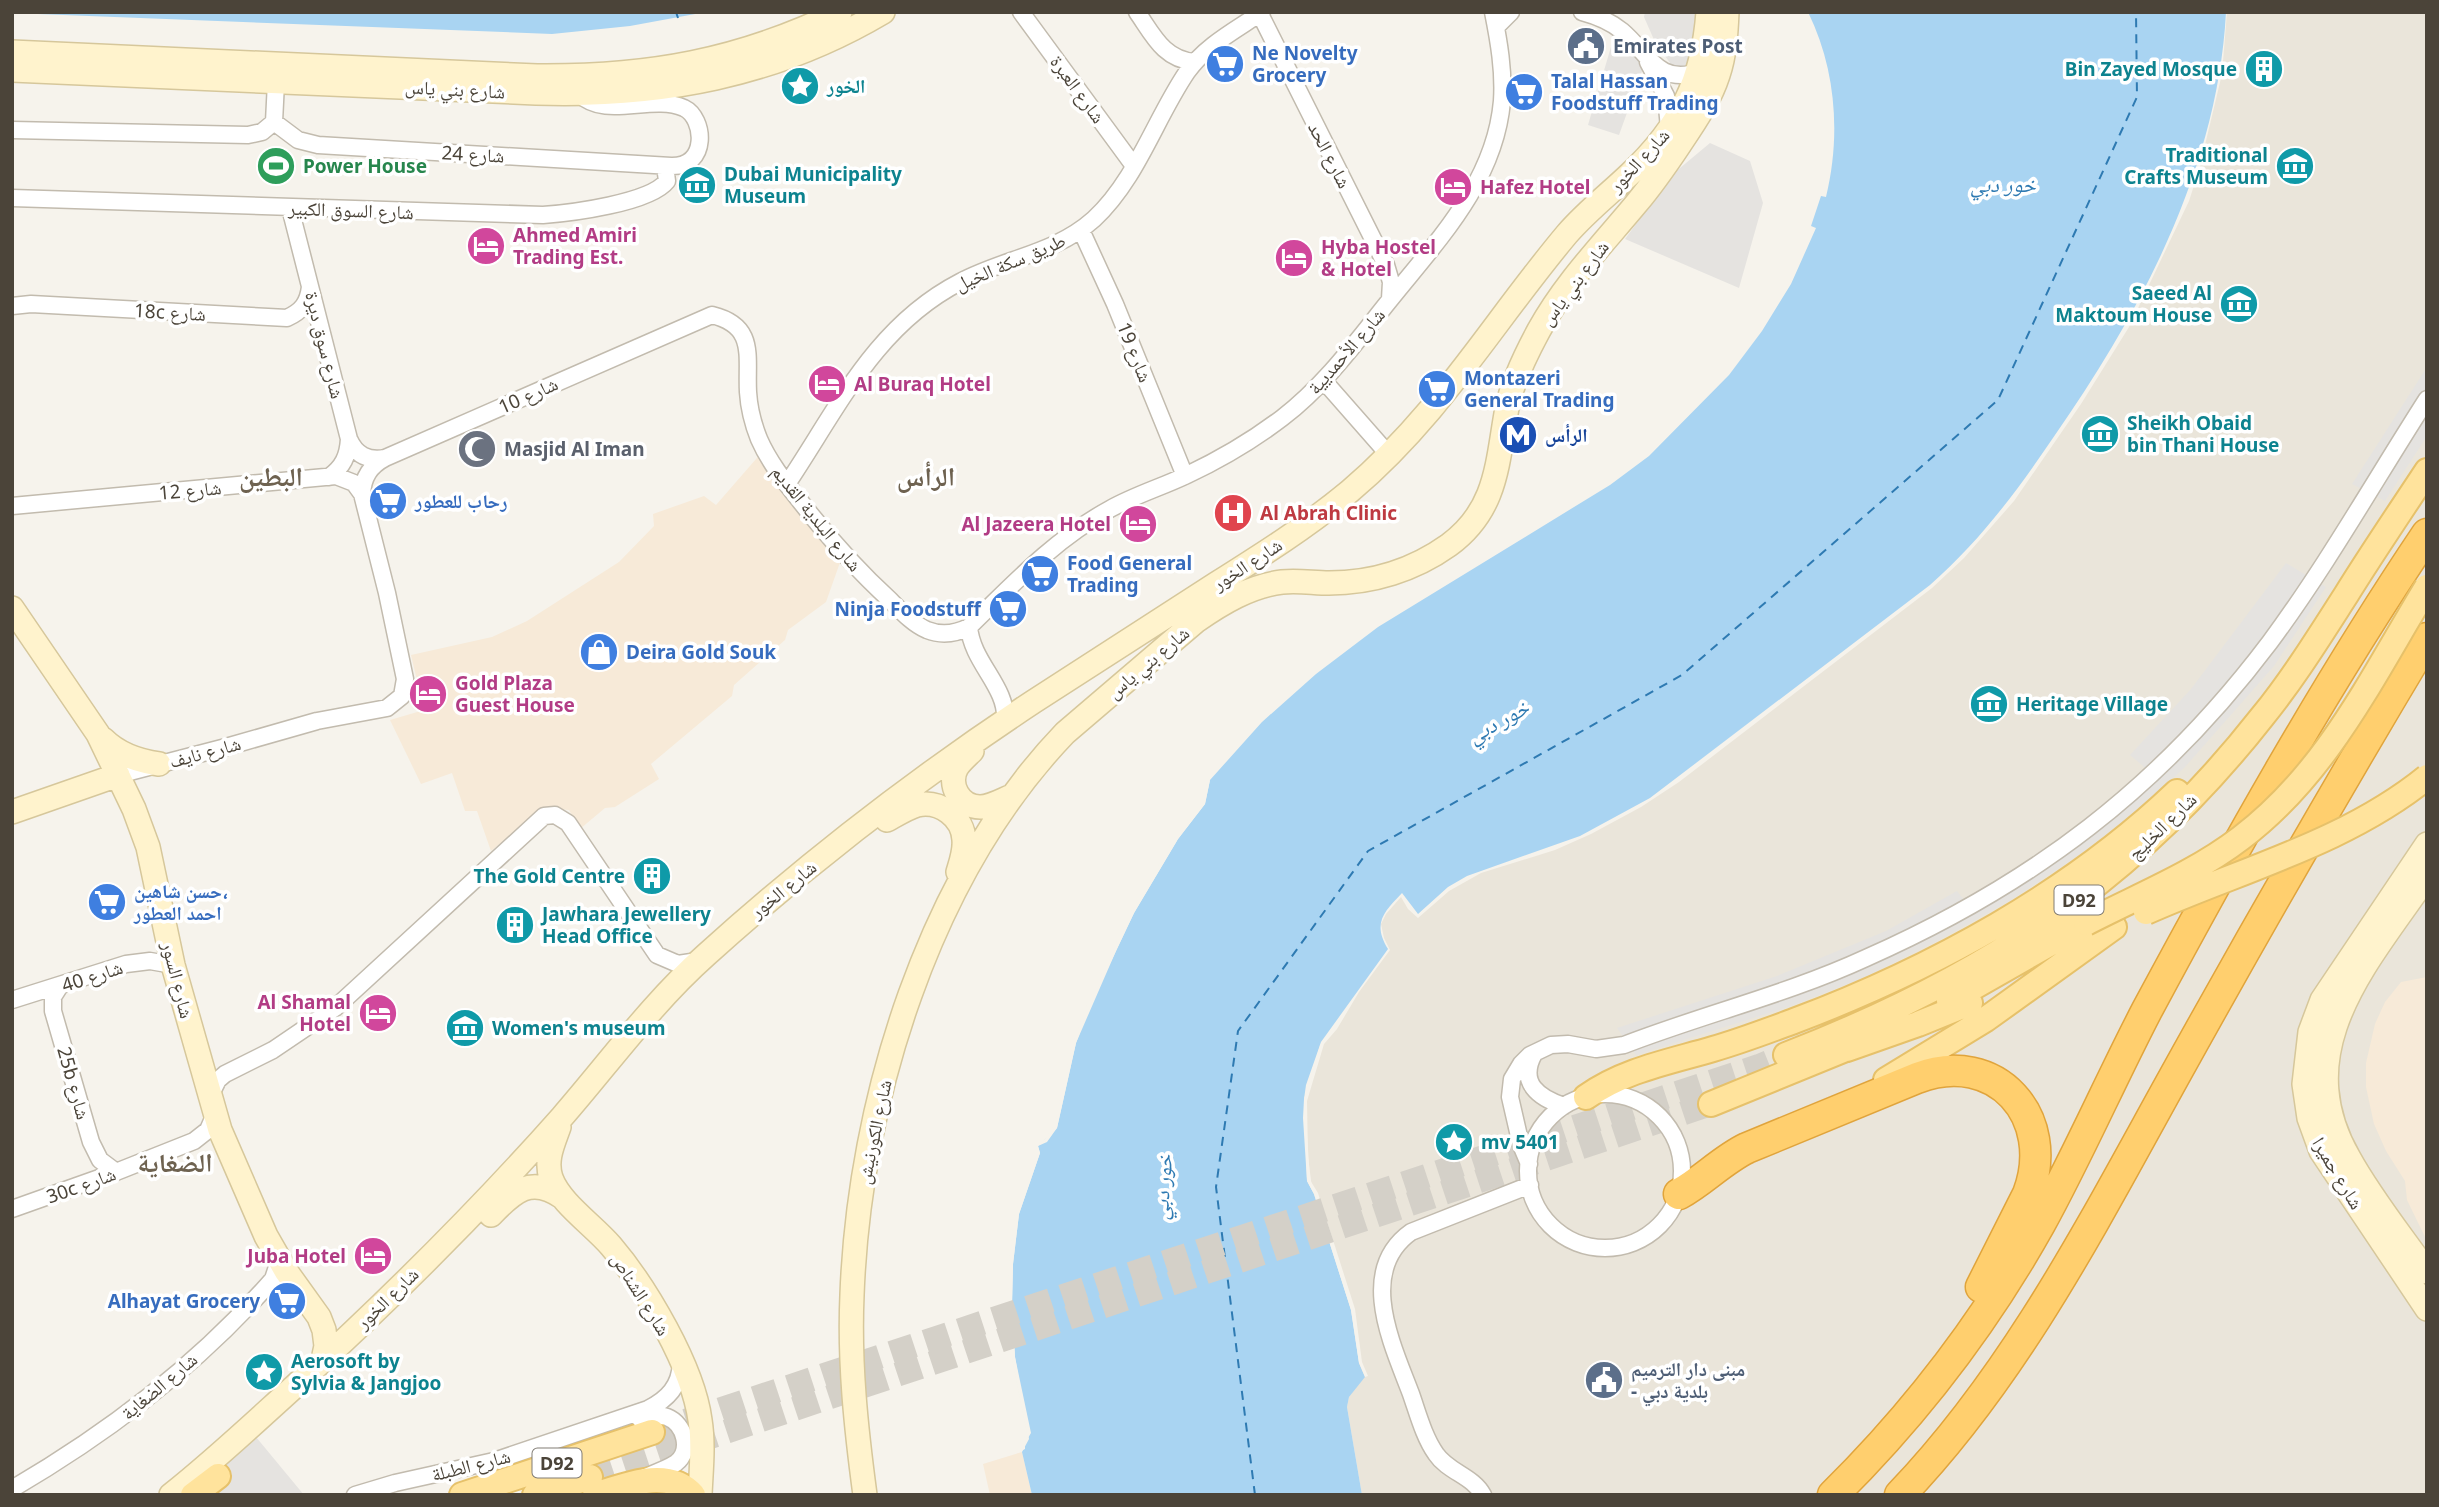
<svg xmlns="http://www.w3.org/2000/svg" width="2439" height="1507" viewBox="0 0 2439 1507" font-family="'Noto Sans','Noto Naskh Arabic',sans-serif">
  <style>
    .residential { fill: #eae5da }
    .commercial { fill: #f7ead8 }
    .parking { fill: #e5e3e0 }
    .water { fill: #a9d4f2 }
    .pier { fill: #f6f3ec }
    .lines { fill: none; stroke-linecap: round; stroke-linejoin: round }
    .ferry { stroke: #2e7ab2; stroke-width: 2; stroke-dasharray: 9 7; stroke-linecap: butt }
    .primary-tunnel { stroke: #d4d0c8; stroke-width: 24; stroke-dasharray: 24 12; stroke-linecap: butt }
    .street-casing { stroke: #c2bbae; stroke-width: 19 }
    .secondary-casing { stroke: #d6c79b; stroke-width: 26 }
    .primary-casing { stroke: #e6c16a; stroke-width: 28 }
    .highway-casing { stroke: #e0a43c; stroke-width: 33 }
    .street { stroke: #fff; stroke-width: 16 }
    .secondary { stroke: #fff3cd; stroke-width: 23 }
    .primary { stroke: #ffe39c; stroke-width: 24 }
    .highway { stroke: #ffcf6e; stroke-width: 30 }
    .primary-bridge-casing { stroke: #e6c16a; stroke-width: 28; stroke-linecap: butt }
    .primary-bridge { stroke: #ffe39c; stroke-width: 24 }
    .labels { text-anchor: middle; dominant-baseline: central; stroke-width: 7; stroke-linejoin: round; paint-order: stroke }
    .shield { fill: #fff; stroke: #817c74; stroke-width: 2 }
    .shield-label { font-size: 18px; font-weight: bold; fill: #4b4439 }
    .service-label { font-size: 19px; font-weight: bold; fill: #4e5e75; stroke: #fff; text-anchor: start }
    .shop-label { font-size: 19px; font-weight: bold; fill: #366cbe; stroke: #fff; text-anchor: start }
    .culture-label { font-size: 19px; font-weight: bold; fill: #0d838f; stroke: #fff; text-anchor: start }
    .street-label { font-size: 19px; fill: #4b4439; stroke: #fff }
    .leisure-label { font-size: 19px; font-weight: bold; fill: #27864d; stroke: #fff; text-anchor: start }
    .hotel-label { font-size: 19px; font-weight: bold; fill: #b23c85; stroke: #fff; text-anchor: start }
    .transit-label { font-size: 19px; font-weight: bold; fill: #164399; stroke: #fff; text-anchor: start }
    .worship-label { font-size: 19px; font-weight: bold; fill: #5b616d; stroke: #fff; text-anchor: start }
    .health-label { font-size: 19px; font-weight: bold; fill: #be3a42; stroke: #fff; text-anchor: start }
    .water-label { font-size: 21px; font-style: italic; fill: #2e7ab2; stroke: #fff }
    .district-label { font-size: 26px; font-weight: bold; fill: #6e6250; stroke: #fff }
  </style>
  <rect width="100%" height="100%" fill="#f6f3ec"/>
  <path class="residential" d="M2227,12H2427V1495H1362L1347,1407L1349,1397L1355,1388L1360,1358L1354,1309L1312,1188L1308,1157L1307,1101L1324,1044L1337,1029L1359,992L1390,950L1384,938L1381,924L1386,914L1401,897L1408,909L1418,918L1449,891L1481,873L1555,850L1591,834L1641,807L1679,782L1932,588L1964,558L2014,501L2081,404L2129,327L2189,201L2199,170L2222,74Z"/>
  <path class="commercial" d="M763,451L843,554L826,602L788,630L785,640L734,685L732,696L651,764L659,779L615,807L605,808L580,829L569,810L544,808L491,851L477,811H465L452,773L421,784L390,720L424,710L411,655L492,637L527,621L619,562L654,526L653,514L704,496L716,505Z
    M2427,977V1241L2407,1200L2405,1181L2386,1151L2374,1124L2366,1087V1063L2375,1024L2385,1002L2401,982Z
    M1022,1452L1032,1495H990L983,1464Z"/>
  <path class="parking" d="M1645,12H1701L1691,71L1675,70L1655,42L1644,17Z
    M1613,40L1645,63L1619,135L1588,125Z
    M1710,143L1750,161L1763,203L1739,288L1625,239L1674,173Z
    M2427,367V436L2385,501L2352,484Z
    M2286,563L2326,587L2274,666L2185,767L2139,809L2079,855L2011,900L1941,939L1863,978L1788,1007L1636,1055L1617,1028L1777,976L1886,931L1957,891L1971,909L2156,777L2130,755L2191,689Z
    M256,1437L304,1495H184Z"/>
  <path class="water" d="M706,12L630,26L552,34L12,13Z
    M1808,12H2226C2218,167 2142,310 2055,435C2017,491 1981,540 1930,585L1650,798L1580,836L1467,876L1448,887L1418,914L1402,893C1384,912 1372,923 1388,949L1321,1042L1306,1085L1304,1099L1307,1181L1314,1194L1351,1310L1359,1363L1365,1377L1349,1397L1347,1407L1362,1495H1032L1022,1452L1029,1439L1015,1357L1012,1305L1013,1264L1019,1214L1040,1153L1038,1146L1057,1128L1076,1043L1116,951L1134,913L1178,839L1205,804L1210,780L1262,722L1316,674L1378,627L1610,485L1649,456L1729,375L1762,331L1791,284L1816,228L1811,226L1821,196L1826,197C1841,135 1836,69 1808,12Z"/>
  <path class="pier" d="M1210,780L1205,804L1178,839L1134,913L1089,1008L1076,1043L1057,1128L1047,1142L1038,1146L1040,1153L1019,1214L1013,1264L1012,1305L1015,1357L1031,1433L1025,1443V1449L1019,1452L1022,1441L1027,1433L1012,1358L1008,1305L1009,1263L1015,1213L1037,1153L1035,1145L1045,1139L1054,1126L1073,1042L1086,1007L1131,911L1175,837L1202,803L1206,785Z
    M1321,1042L1307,1099L1306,1118L1310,1180L1318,1193L1355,1309L1362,1362L1368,1376L1365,1377L1359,1363L1351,1310L1314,1194L1307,1181L1303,1118L1304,1099Z"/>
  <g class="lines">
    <path class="ferry" d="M676,12L678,18
      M1255,1495L1216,1187L1238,1031L1368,851L1682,675L1998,400L2137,97L2136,12"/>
    <path class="primary-tunnel" d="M652,1432L1759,1066L1786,1055
      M590,1477L1711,1104"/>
    <g class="street-casing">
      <path id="street" d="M1021,12L1134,166
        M1137,12C1153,35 1164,60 1195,62
        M1582,12C1597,16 1611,22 1622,31C1648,53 1659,87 1700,71
        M1260,14L1386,265L1391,282L1390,299
        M1496,27L1511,12
        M1648,62L1666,96L1669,128
        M274,122L298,140L318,145L671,166C709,167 705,118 684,108C651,94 606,120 579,94
        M274,122L276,82
        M12,130L248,135L262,132L274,122
        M12,198L543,215C571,213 650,203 667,181L665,166
        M290,208L349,439C348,456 343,467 329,477
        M1081,230L1115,304L1185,476
        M12,306L31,304L287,318C302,311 308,303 310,287
        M1324,381L1389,455
        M349,439C356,455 368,461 385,458L712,315C757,326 746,357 748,392C749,408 753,424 759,439C769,462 785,482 800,501C828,537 857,570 890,600C901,611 913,624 927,630C942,636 955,634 969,627C1013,584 1055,539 1110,509C1135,495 1162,487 1187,475C1221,459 1253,440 1282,418C1325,385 1356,342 1389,301C1437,241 1495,182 1502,101C1504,71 1499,42 1493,12
        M787,484C838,408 875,326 960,282C1005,258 1055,254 1094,219C1137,179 1155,119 1187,72C1206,45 1236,30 1262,12
        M12,506L336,476L354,483L362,494
        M969,627C972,663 1008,687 1005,721
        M118,775L226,747L317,721L387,708L402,696L405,679L387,593L362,494C363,477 370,466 385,458
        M60,986L53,997V1011L91,1142L100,1160L116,1172
        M12,1000L126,964L150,961L173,965
        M1534,1054C1518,1083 1539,1098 1564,1106
        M1528 1171a77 77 0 1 1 154 0a77 77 0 1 1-154 0Z
        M210,1096L218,1080L225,1074L273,1050L335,1008L544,816L555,815L568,823L657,955L678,964L698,961
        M1529,1164L1521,1145L1510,1097L1512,1079L1521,1064L1530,1055L1551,1045L1568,1044L1596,1049L1624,1045C1704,1014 1788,994 1866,958C2033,884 2160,788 2270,642C2327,565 2375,480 2427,399
        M12,1209L116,1172L194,1141L208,1130L215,1114
        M640,1419C648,1418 659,1414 667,1417C685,1424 692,1451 676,1463C667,1469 655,1473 645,1477
        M12,1489C108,1433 200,1363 273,1279L278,1264V1257
        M355,1495L395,1483L494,1461L648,1409C668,1399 680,1386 681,1363
        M1483,1495C1473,1476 1448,1472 1436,1454C1424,1437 1418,1414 1411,1394C1393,1346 1356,1271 1411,1232L1530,1185"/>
    </g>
    <g class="secondary-casing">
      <path id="secondary" d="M12,52L537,76C648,77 739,61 840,12
        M12,70L536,93C660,97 775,76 883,12
        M12,608L98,734L134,809L148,847L173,965L220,1130L266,1236L286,1271L319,1317L324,1330L326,1346L323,1360
        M103,739C118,754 137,761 159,764
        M972,751C967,756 961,761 957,767C947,785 960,807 980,807C991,807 1002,800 1012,796
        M12,812L118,775
        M887,820C896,815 907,808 917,805C940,800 963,817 964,840C965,851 961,862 958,872
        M2427,844L2322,1000L2310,1032L2304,1084L2309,1118L2321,1151L2427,1309
        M2427,876C2368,963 2286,1048 2349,1158C2371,1198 2401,1235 2427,1272
        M559,1127C553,1144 545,1160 551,1178C560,1203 593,1225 611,1246C646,1287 693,1367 700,1420C704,1445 701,1470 700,1495
        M491,1215C513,1192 531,1175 562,1197
        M171,1495C214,1461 253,1424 294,1387C387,1302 478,1212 562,1117C609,1063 652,1003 706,955C808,863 918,778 1033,702C1094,663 1155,624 1216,584C1262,555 1308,526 1350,491C1440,415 1493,322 1567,234C1586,212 1609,194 1630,174C1680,127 1703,80 1708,12
        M865,1495C856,1428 849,1362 852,1295C859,1101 929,875 1065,733L1196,621C1222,603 1250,586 1282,582C1297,580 1314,583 1329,583C1372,583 1414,570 1449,545C1498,509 1497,462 1507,408C1512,382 1526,354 1539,330C1565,283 1602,245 1636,204C1652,185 1666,165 1680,144C1694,123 1710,100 1718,75C1725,54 1726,34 1727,12"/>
    </g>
    <g class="primary-casing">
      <path id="primary" d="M1949,1001L2086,923
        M1847,1049L1918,1024L1970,1003
        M1786,1055C1981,979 2131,884 2262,717C2293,679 2319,637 2346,595C2372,553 2400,512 2427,471
        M1886,1080L1986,1019L2114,927
        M1586,1097C1624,1070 1669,1062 1713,1049C1741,1041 1767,1031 1794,1021C1932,969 2070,894 2177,792
        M1711,1104L1853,1046
        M193,1495L218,1476
        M462,1495L652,1432
        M535,1495L590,1477
        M595,1495C626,1485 668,1467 693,1495"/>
    </g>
    <g class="highway-casing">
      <path id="highway" d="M1679,1194C1703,1181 1722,1160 1747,1148L1917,1078C1996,1048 2057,1117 2028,1194L1981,1287
        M1833,1495C1915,1414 1984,1324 2040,1224C2078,1155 2110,1081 2147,1010C2234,848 2324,687 2427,534
        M1900,1495C2016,1374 2093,1223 2174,1077C2256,929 2340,783 2427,638"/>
    </g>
    <use href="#street" class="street"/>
    <use href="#secondary" class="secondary"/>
    <use href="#primary" class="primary"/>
    <use href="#highway" class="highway"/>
    <g class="primary-bridge-casing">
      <path id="primary-bridge" d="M2146,912C2240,870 2346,843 2427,777
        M2086,923C2138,896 2194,874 2241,838C2327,773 2372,677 2427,587"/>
    </g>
    <use href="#primary-bridge" class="primary-bridge"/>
  </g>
  <defs>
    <g id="civic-disc" transform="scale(2.0125)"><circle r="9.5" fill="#5c6f8a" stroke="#fff"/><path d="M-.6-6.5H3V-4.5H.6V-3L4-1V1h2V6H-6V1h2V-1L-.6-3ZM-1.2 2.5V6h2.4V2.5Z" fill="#fff"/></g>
    <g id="supermarket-disc" transform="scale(2.0125)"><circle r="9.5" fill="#3f7fe0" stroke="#fff"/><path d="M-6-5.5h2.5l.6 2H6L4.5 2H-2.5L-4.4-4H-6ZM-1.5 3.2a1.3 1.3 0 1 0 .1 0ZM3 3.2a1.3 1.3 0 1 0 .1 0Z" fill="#fff"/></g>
    <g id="building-disc" transform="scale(2.0125)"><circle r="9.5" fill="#0f9aa8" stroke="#fff"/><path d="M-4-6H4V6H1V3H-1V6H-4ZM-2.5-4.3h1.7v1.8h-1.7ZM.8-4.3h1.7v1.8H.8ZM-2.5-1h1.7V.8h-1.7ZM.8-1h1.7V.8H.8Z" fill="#fff"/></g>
    <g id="sight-disc" transform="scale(2.0125)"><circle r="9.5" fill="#0f9aa8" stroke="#fff"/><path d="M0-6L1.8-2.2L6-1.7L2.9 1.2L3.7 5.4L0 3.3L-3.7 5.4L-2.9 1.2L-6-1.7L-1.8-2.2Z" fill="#fff"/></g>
    <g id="stadium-disc" transform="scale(2.0125)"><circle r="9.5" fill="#2e9e5b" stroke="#fff"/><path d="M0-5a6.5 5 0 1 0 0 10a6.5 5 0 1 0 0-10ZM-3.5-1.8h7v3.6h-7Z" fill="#fff"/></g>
    <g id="museum-disc" transform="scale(2.0125)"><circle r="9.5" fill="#0f9aa8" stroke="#fff"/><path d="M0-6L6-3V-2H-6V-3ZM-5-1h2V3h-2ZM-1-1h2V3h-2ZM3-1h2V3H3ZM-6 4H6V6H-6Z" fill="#fff"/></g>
    <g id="hotel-disc" transform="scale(2.0125)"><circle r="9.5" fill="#d1479c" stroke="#fff"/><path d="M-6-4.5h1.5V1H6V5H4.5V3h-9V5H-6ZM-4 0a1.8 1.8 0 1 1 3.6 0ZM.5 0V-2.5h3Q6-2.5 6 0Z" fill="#fff"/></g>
    <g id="metro-disc" transform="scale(2.0125)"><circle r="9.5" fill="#1a4fb4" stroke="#fff"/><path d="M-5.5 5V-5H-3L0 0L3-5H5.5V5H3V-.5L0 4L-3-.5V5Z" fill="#fff"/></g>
    <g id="mosque-disc" transform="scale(2.0125)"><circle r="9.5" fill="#6b7280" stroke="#fff"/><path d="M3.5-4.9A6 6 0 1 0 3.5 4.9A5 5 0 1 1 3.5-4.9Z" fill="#fff"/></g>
    <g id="hospital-disc" transform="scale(2.0125)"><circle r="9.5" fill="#e0444e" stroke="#fff"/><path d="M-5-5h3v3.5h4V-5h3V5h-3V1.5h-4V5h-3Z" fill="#fff"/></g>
    <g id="shop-disc" transform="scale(2.0125)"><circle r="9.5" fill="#3f7fe0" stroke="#fff"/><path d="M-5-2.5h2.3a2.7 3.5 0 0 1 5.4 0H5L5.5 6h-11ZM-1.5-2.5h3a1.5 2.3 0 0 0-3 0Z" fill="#fff"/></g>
  </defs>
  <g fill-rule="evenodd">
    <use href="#civic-disc" x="1586" y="46"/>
    <use href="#supermarket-disc" x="1225" y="64"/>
    <use href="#building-disc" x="2264" y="69"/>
    <use href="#sight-disc" x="800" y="86"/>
    <use href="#supermarket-disc" x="1524" y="92"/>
    <use href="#stadium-disc" x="276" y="166"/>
    <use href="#museum-disc" x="2295" y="166"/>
    <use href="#museum-disc" x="697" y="185"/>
    <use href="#hotel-disc" x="1453" y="187"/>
    <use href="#hotel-disc" x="486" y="246"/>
    <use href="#hotel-disc" x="1294" y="258"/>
    <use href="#museum-disc" x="2239" y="304"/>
    <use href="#hotel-disc" x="827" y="384"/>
    <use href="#supermarket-disc" x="1437" y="389"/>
    <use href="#museum-disc" x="2100" y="434"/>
    <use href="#metro-disc" x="1518" y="435"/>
    <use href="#mosque-disc" x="477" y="449"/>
    <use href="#supermarket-disc" x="388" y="501"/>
    <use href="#hospital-disc" x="1233" y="513"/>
    <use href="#hotel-disc" x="1138" y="524"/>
    <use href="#supermarket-disc" x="1040" y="574"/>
    <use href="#supermarket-disc" x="1008" y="609"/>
    <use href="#shop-disc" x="599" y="652"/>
    <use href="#hotel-disc" x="428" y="694"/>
    <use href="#museum-disc" x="1989" y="704"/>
    <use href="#building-disc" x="652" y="876"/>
    <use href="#supermarket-disc" x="107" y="902"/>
    <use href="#building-disc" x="515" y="925"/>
    <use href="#hotel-disc" x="378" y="1013"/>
    <use href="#museum-disc" x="465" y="1028"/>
    <use href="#sight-disc" x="1454" y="1142"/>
    <use href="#hotel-disc" x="373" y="1256"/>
    <use href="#supermarket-disc" x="287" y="1301"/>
    <use href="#sight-disc" x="264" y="1372"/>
    <use href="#civic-disc" x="1604" y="1380"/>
  </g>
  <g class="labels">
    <g class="shield">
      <rect x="2054.5" y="885.5" width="49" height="29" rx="5"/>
      <rect x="532.5" y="1448.5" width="49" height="29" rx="5"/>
    </g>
    <g class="shield-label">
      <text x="2079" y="900">D92</text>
      <text x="557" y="1463">D92</text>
    </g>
    <g class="service-label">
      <text x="1613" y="46">Emirates Post</text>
      <text x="1631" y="1369">مبنى دار الترميم<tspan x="1631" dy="22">- بلدية دبي</tspan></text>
    </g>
    <g class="shop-label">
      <text x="1252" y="53">Ne Novelty<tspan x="1252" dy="22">Grocery</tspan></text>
      <text x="1551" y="81">Talal Hassan<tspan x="1551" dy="22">Foodstuff Trading</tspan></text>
      <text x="1464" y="378">Montazeri<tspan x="1464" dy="22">General Trading</tspan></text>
      <text x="415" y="501">رحاب للعطور</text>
      <text x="1067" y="563">Food General<tspan x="1067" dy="22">Trading</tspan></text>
      <text x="981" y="609" text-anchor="end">Ninja Foodstuff</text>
      <text x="626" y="652">Deira Gold Souk</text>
      <text x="134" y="891">حسن شاهين،<tspan x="134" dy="22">احمد العطور</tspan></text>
      <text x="260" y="1301" text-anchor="end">Alhayat Grocery</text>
    </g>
    <g class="culture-label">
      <text x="2237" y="69" text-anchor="end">Bin Zayed Mosque</text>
      <text x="827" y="86">الخور</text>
      <text x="2268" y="155" text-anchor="end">Traditional<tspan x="2268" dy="22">Crafts Museum</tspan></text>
      <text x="724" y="174">Dubai Municipality<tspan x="724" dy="22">Museum</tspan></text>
      <text x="2212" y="293" text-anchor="end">Saeed Al<tspan x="2212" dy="22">Maktoum House</tspan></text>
      <text x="2127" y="423">Sheikh Obaid<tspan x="2127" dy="22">bin Thani House</tspan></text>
      <text x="2016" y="704">Heritage Village</text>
      <text x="625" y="876" text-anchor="end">The Gold Centre</text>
      <text x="542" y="914">Jawhara Jewellery<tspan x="542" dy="22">Head Office</tspan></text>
      <text x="492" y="1028">Women's museum</text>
      <text x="1481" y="1142">mv 5401</text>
      <text x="291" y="1361">Aerosoft by<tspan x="291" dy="22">Sylvia &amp; Jangjoo</tspan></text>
    </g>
    <g class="street-label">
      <text transform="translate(455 89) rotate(3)">شارع بني ياس</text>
      <text transform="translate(1078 89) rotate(54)">شارع العبرة</text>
      <text transform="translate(473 154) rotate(3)">شارع 24</text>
      <text transform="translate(1330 155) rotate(63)">شارع الحد</text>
      <text transform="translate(1639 160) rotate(-47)">شارع الخور</text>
      <text transform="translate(351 210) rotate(2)">شارع السوق الكبير</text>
      <text transform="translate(1010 262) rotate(-23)">طريق سكة الخيل</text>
      <text transform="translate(1574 283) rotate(-53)">شارع بني ياس</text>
      <text transform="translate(170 312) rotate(3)">18c شارع</text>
      <text transform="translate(325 345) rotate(76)">شارع سوق ديرة</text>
      <text transform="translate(1346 351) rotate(-49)">شارع الأحمديية</text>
      <text transform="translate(1135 352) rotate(68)">شارع 19</text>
      <text transform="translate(528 395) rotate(-24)">شارع 10</text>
      <text transform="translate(190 490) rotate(-5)">شارع 12</text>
      <text transform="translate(817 518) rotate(51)">شارع البلدية القديم</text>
      <text transform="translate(1247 564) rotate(-33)">شارع الخور</text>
      <text transform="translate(1148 662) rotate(-40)">شارع بني ياس</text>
      <text transform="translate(205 752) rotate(-15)">شارع نايف</text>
      <text transform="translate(2162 826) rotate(-44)">شارع الخليج</text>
      <text transform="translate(783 889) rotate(-39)">شارع الخور</text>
      <text transform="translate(92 976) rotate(-18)">شارع 40</text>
      <text transform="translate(178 980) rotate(76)">شارع السور</text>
      <text transform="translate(74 1083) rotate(74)">25b شارع</text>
      <text transform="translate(874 1132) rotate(-78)">شارع الكورنيش</text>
      <text transform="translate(2338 1173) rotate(59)">شارع جميرا</text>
      <text transform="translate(81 1185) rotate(-20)">30c شارع</text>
      <text transform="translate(641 1294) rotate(58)">شارع الشناص</text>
      <text transform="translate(387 1298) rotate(-44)">شارع الخور</text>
      <text transform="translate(159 1386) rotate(-40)">شارع الضغاية</text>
      <text transform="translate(471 1465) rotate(-14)">شارع الطبلة</text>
    </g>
    <g class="leisure-label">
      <text x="303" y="166">Power House</text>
    </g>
    <g class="hotel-label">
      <text x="1480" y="187">Hafez Hotel</text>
      <text x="513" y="235">Ahmed Amiri<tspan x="513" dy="22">Trading Est.</tspan></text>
      <text x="1321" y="247">Hyba Hostel<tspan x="1321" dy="22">&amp; Hotel</tspan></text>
      <text x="854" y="384">Al Buraq Hotel</text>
      <text x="1111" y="524" text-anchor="end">Al Jazeera Hotel</text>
      <text x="455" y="683">Gold Plaza<tspan x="455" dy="22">Guest House</tspan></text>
      <text x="351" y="1002" text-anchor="end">Al Shamal<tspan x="351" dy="22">Hotel</tspan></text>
      <text x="346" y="1256" text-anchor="end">Juba Hotel</text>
    </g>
    <g class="transit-label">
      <text x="1545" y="435">الرأس</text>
    </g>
    <g class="worship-label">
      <text x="504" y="449">Masjid Al Iman</text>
    </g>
    <g class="health-label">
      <text x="1260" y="513">Al Abrah Clinic</text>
    </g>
    <g class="water-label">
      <text x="2003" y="184">خور دبي</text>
      <text transform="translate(1498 721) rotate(-29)">خور دبي</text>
      <text transform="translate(1162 1187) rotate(-86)">خور دبي</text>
    </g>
    <g class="district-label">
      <text x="271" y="476">البطين</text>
      <text x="926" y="476">الرأس</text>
      <text x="175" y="1162">الضغاية</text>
    </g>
  </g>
  <rect width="2439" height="1507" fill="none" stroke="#4b4439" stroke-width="28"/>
</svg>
